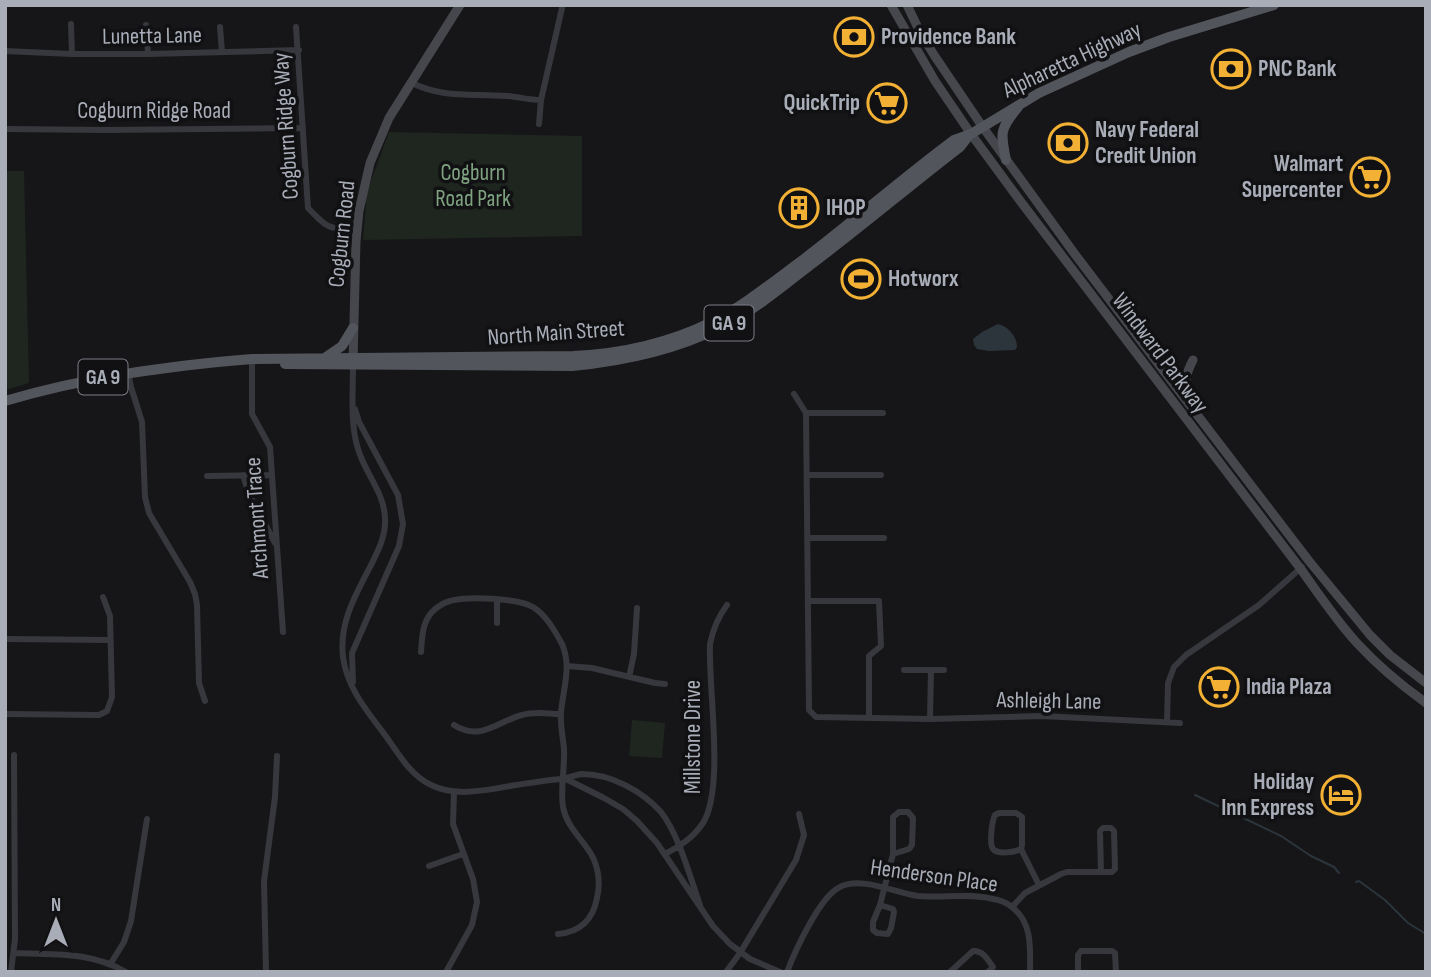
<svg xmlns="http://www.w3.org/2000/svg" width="1431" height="977" viewBox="0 0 1431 977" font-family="'Sofia Sans Condensed',sans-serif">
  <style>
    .green { fill: #1e261f }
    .water { fill: #2c353c }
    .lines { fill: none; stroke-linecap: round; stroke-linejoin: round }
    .stream { stroke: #2c353c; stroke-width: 2 }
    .street { stroke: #37383d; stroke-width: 6 }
    .secondary { stroke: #45474d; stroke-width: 9 }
    .primary { stroke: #53555c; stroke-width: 10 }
    .labels { text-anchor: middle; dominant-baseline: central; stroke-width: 7; stroke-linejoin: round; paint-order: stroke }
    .shield { fill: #111113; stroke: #7b7e86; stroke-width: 2 }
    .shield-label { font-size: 21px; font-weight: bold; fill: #a8adb8 }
    .street-label { font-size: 23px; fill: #a8adb8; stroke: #111113 }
    .poi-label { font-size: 23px; font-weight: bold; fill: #a8adb8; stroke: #111113; text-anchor: start }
    .park-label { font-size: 23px; fill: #7fa381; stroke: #111113 }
  </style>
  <rect width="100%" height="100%" fill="#161618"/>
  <path class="green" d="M389,132L582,136V236L363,240L367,192Z
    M5,171H24L29,383L5,390Z
    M632,720L665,723L662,758L629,756Z"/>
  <path class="water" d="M998,324C1008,326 1017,337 1017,347L1015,350L989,351L977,349L974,345L973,339L982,332Z"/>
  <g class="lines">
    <path class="stream" d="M1195,795L1281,836L1311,856L1334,867L1339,873
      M1356,882L1359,881L1385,900L1408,923L1426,934"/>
    <path class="street" d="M71,24L72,54
      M146,25L148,54
      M220,27L222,52
      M296,27L308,208C326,227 330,231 357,228
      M5,51L72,54H148L299,50
      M410,82C443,99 472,93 508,96C519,97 530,100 541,100L562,8
      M539,124L541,100
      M5,129L106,130L303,128
      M252,364V414L270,447L283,632
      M353,365C353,393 350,423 358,449C365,473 384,492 385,518C386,536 378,551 370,567C355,596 339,623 343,657C347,688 367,711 385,735C398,753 410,775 431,785C452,795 472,792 493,789C516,785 538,781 561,779C568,778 575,775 582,774C611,774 642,791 661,812C679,835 690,877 700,905
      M128,373L131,387L142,422L145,497L149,513L190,582L195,594L197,605L199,683L205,701
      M794,394L806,413L809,710L816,717L930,719L1042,716L1180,723
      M806,413H883
      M243,475L249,494L275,543
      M807,475H881
      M207,476L272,475
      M808,538H884
      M808,601H879L881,646L869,656V718
      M497,623V600
      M5,639L110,640
      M421,652C422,638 422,623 432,612C437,607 443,603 450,601C466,596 519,598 533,607C546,615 555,631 562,644C572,666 563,690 561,712C560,725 563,737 564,749C565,768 560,789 563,807C566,824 578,835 587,848C598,862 601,881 597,898C593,920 580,932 558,934
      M567,666L592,668L655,683L665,684
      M904,670H944
      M629,677L634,654L637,608
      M353,682L352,653L399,546L403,524L398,495L359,422L355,409
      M5,714L99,715L107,711L112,697L110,616L103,597
      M930,719L931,670
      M1167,722L1168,683L1174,667L1186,655L1259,605L1302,567
      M454,725C481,742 498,721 522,715C535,711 548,714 561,714
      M564,778L604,798L623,809L637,821L657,843L713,926L730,944L750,959L780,972
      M899,812H908L913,818L912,845L909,849L893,854V817Z
      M999,813H1016L1022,817V845L1021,849C1015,852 998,855 993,849C989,844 992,820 995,815Z
      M1103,828H1111L1114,831L1115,869L1112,872H1101L1100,831Z
      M1021,849L1039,885
      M665,854C680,846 693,838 703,823C725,787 708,688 710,644C713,629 718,617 727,605
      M429,866L463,854
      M880,905L893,909L894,912L891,928L888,934L877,933L873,930V922L880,905L893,854
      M1012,907L1025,893L1061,874L1067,872H1101
      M14,953C55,955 89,951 126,972
      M111,963L124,942L131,921L147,819
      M11,972L15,939L14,755
      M266,972L264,881L275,797L277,756
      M446,972L472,925L477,902L473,879L453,824L454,792
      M726,972L740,953L796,860L804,835L799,814
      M787,972C795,951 820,896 840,887C862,876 895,893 918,896C942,898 970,893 993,899C1000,900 1007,903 1012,907C1033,923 1030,949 1030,972
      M950,972L973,951C983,950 988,960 993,967L988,972
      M1078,972V955L1081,951H1112L1115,953L1116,972"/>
    <path class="secondary" d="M891,5L935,81L971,134L1021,202L1300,568C1318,593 1335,619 1356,642C1377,665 1401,685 1426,703
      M907,5L920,32L934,55L982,126L1074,253L1169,378L1309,561L1370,635L1390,655L1426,683
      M353,363L356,241L359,211L370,163L389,118L460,5
      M1187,399C1184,383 1186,373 1193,360"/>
    <path class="primary" d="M1006,160C1000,132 1000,129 1018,107
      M326,357L342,346L353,328
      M285,364L572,366C624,361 675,350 721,327C753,311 781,288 809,266C860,228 909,186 960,147L970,134
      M5,401C86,377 168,366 252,359L573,356C620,354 669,343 712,322C745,305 774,281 804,259C855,220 903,178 954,140L971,134L1039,93L1129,52L1169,37L1274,5"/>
  </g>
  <defs>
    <g id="bank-ring" transform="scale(2.0125)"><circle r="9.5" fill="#111113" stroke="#f2b134" stroke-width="1.5"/><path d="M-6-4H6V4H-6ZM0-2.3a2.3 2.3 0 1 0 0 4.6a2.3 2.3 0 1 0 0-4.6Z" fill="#f2b134"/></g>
    <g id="supermarket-ring" transform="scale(2.0125)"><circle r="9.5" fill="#111113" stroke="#f2b134" stroke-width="1.5"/><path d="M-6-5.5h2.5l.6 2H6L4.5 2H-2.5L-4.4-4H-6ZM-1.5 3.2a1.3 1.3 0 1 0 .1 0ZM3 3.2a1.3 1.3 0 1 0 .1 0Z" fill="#f2b134"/></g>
    <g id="building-ring" transform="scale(2.0125)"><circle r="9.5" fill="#111113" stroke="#f2b134" stroke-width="1.5"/><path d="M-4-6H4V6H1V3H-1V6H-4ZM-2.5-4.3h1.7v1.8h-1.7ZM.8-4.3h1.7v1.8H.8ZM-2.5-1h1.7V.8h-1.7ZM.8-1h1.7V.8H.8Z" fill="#f2b134"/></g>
    <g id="stadium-ring" transform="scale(2.0125)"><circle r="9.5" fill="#111113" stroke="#f2b134" stroke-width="1.5"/><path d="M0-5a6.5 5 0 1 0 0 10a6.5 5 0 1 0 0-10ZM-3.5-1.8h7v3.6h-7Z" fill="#f2b134"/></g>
    <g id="hotel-ring" transform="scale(2.0125)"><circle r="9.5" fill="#111113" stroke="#f2b134" stroke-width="1.5"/><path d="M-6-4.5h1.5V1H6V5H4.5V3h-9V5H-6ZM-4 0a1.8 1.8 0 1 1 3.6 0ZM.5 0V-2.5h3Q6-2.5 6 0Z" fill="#f2b134"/></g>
  </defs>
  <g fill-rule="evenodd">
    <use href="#bank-ring" x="854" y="37"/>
    <use href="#bank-ring" x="1231" y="69"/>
    <use href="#supermarket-ring" x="887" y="103"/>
    <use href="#bank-ring" x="1068" y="143"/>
    <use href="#supermarket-ring" x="1370" y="177"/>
    <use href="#building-ring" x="799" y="208"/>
    <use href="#stadium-ring" x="861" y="279"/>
    <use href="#supermarket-ring" x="1219" y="687"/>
    <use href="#hotel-ring" x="1341" y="795"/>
  </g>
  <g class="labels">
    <g class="shield">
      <rect x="704.5" y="305.5" width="49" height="35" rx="5"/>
      <rect x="78.5" y="359.5" width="49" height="35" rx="5"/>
    </g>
    <g class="shield-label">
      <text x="729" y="323">GA 9</text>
      <text x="103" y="377">GA 9</text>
    </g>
    <g class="street-label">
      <text transform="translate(152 36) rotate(-1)">Lunetta Lane</text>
      <text transform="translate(1072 60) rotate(-25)">Alpharetta Highway</text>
      <text x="154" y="111">Cogburn Ridge Road</text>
      <text transform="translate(286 126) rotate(-94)">Cogburn Ridge Way</text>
      <text transform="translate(342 234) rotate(-84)">Cogburn Road</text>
      <text transform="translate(556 333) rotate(-4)">North Main Street</text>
      <text transform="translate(1160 353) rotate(53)">Windward Parkway</text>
      <text transform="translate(257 518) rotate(-94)">Archmont Trace</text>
      <text transform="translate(1049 701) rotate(1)">Ashleigh Lane</text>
      <text transform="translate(693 737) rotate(-90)">Millstone Drive</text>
      <text transform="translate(934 876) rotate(8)">Henderson Place</text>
    </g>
    <g class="poi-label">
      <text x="881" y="37">Providence Bank</text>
      <text x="1258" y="69">PNC Bank</text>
      <text x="860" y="103" text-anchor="end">QuickTrip</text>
      <text x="1095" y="130">Navy Federal<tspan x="1095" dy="26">Credit Union</tspan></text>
      <text x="1343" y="164" text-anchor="end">Walmart<tspan x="1343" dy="26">Supercenter</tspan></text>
      <text x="826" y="208">IHOP</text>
      <text x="888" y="279">Hotworx</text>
      <text x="1246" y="687">India Plaza</text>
      <text x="1314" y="782" text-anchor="end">Holiday<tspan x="1314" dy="26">Inn Express</tspan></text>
    </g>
    <g class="park-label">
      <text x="473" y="173">Cogburn<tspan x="473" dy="26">Road Park</tspan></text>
    </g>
  </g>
  <rect width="1431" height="977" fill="none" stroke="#a8adb8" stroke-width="14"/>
  <g transform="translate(56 921)" stroke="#111113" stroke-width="5" paint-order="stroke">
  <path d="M0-5L12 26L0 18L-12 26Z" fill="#a8adb8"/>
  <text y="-10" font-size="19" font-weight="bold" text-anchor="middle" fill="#a8adb8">N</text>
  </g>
</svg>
